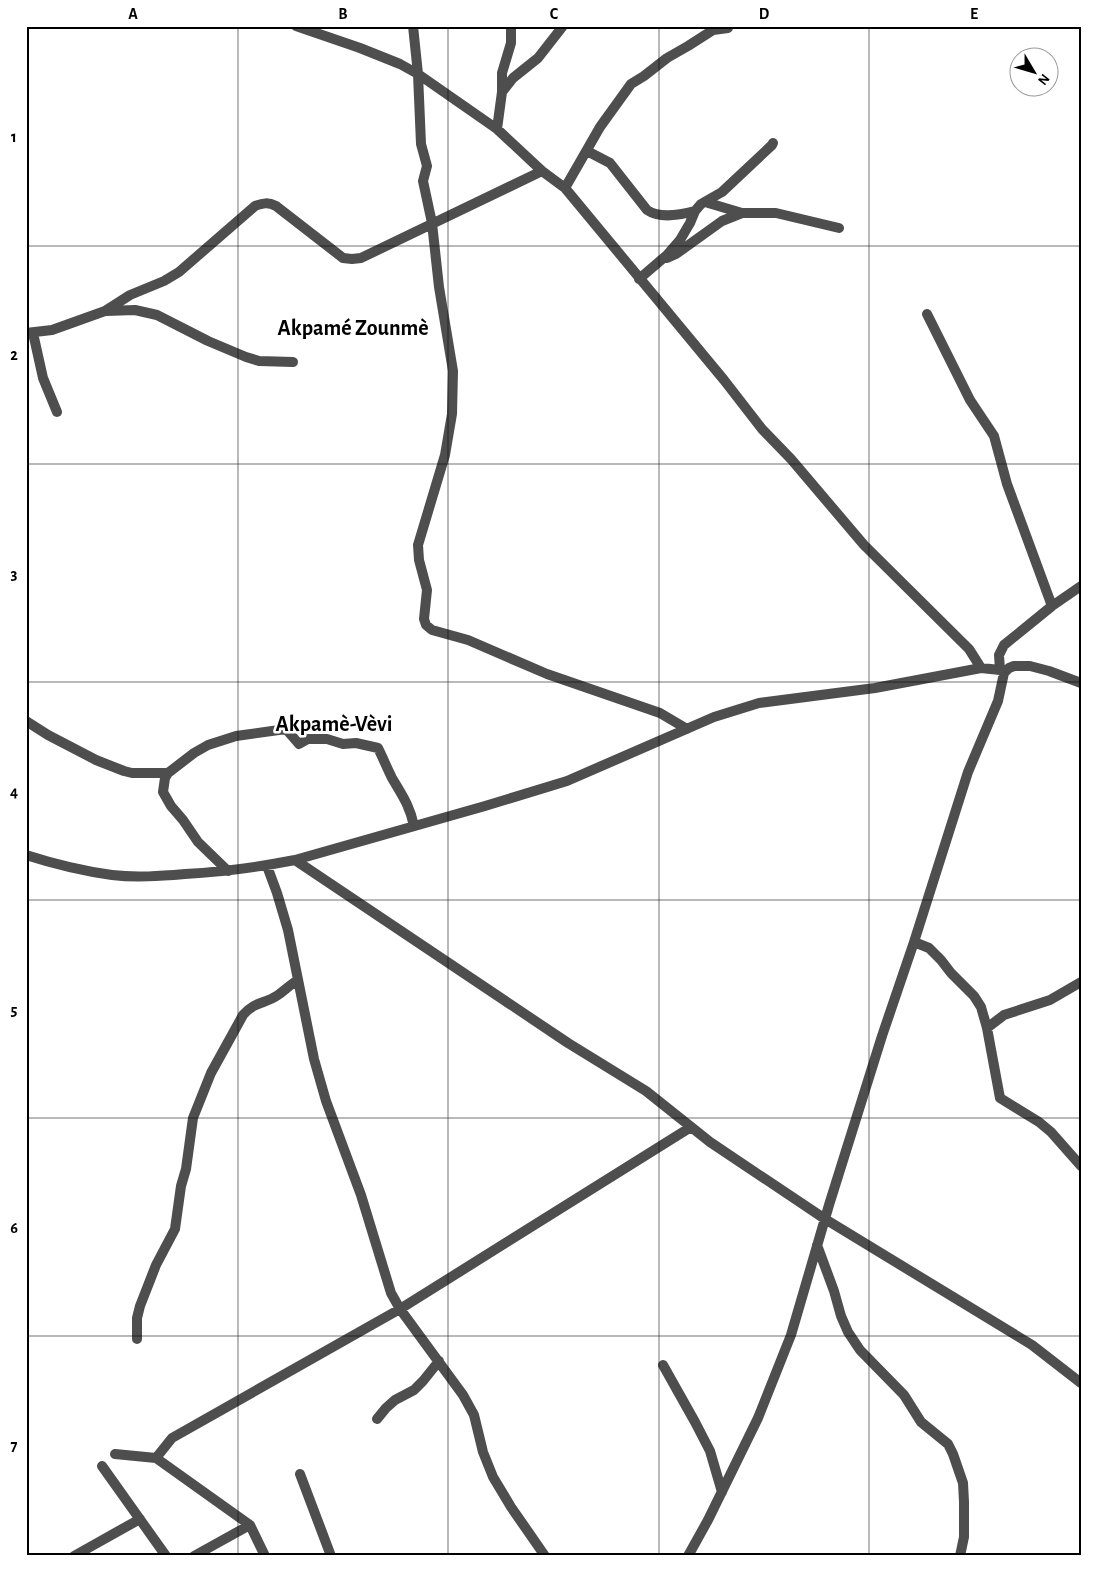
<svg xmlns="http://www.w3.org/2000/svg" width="1107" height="1582" viewBox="0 0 1107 1582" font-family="'Alegreya Sans',sans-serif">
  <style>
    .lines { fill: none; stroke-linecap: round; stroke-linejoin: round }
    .minor { stroke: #4e4e4e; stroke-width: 10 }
    .grid { fill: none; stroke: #000; stroke-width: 1; stroke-opacity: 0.55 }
    .labels { text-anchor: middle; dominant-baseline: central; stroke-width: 5; stroke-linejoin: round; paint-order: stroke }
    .quarter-label { font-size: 22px; font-weight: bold; fill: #000; stroke: #fff }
    .neatline { fill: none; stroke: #000; stroke-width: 2 }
    .grid-label { font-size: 16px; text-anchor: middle; font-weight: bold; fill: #000 }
  </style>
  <rect width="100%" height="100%" fill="#fff"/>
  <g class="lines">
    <path class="minor" d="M296,26L360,48L400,64L418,74L497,129L542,171L565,188L724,380L762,429L791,459L864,545L969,649L981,668
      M413,26L418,74L421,144L427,166L423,181L432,223L439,287L453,371L452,414L445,455L418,545L419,560L427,590L424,619L426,625L432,630L468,640L547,674L660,713L687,729
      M502,92L513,78L538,58L563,26
      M497,129L502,92V73L511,43V26
      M587,151L610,163L647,210C660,219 680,215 695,211
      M565,188L600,127L631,84L644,76L667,58L688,46L713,30L728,28
      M705,202L742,213H776L839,228
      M667,258L676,254L722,221L742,213
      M639,279L667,255L680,240L690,223L695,211L701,204L722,192L772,145L773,143
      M106,311L135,310L157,315L208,341L246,357L259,361L293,362
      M927,314L970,400L994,436L1007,484L1052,606
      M26,333L52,330L105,311L130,295L164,281L179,272L255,206C263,203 268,202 276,206L334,251L343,258L352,259L361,258L542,171
      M33,333L43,378L57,412
      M1000,670L999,655L1004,645L1052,606L1081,586
      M26,721L48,735L96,760L124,771L132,773H168
      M26,855C54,864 83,871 112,875C136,878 161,876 185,874C223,872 259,867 295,860L485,806L567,781L714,717L759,703L875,688L981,668L1000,670L1004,673
      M295,860L568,1043L646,1091L710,1142L825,1219L1032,1345L1081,1383
      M267,866L277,893L288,930L314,1059L326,1101L361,1195L391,1293L400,1309L463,1395L474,1415L483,1452L493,1477L511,1507L545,1556
      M228,871L198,842L183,820L171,806L163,792L165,778L168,773L194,753L208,745L236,736L286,729L299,744L308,739H327L343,744L356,743L378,748C383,758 387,768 392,778C402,795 410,806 414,826
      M914,942L929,948L941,960L951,973L974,996L981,1007L987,1028L1000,1098L1039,1122L1051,1132L1081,1166
      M987,1028L1004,1015L1050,1000L1081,982
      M817,1245L834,1291L841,1316L848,1332L860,1350L904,1395L921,1422L948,1444L953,1454L963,1483L964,1502V1537L960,1556
      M137,1339V1318L140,1306L156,1265L175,1229L181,1186L186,1169L193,1118L211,1073L243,1015C255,1001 265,1004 278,995C285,990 291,984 298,980
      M663,1365L695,1422L710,1451L722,1492
      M377,1419L386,1408L395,1400L414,1390L423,1381L439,1361
      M115,1454L156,1458L250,1525L265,1556
      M156,1458L172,1438L400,1309L691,1127
      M102,1466L166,1556
      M300,1474L331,1556
      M74,1556L140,1519
      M194,1556L250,1525
      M688,1556L708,1520L758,1418L791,1335L829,1205L882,1036L914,942L968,772L998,701L1004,673L1009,668L1014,666H1030L1049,671L1081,683"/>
  </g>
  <path class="grid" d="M238,26V1556M448,26V1556M659,26V1556M869,26V1556M26,246H1081M26,464H1081M26,682H1081M26,900H1081M26,1118H1081M26,1336H1081"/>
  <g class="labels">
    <g class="quarter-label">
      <text x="353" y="328">Akpamé Zounmè</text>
      <text x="334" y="724">Akpamè-Vèvi</text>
    </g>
  </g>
  <rect width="1107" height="1582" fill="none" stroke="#ffffff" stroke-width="55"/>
  <g transform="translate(1034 72) rotate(128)"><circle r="24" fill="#ffffff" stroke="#999999"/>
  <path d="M0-4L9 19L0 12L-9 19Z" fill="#000000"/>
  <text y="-8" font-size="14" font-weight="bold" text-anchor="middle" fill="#000000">N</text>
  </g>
  <rect x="28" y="28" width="1052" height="1526" class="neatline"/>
  <g class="grid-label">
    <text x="133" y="19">A</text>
    <text x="343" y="19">B</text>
    <text x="554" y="19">C</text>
    <text x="764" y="19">D</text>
    <text x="974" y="19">E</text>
    <text x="14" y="142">1</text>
    <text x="14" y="360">2</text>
    <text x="14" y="579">3</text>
    <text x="14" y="797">4</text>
    <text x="14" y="1015">5</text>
    <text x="14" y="1233">6</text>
    <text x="14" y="1451">7</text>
  </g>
</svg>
